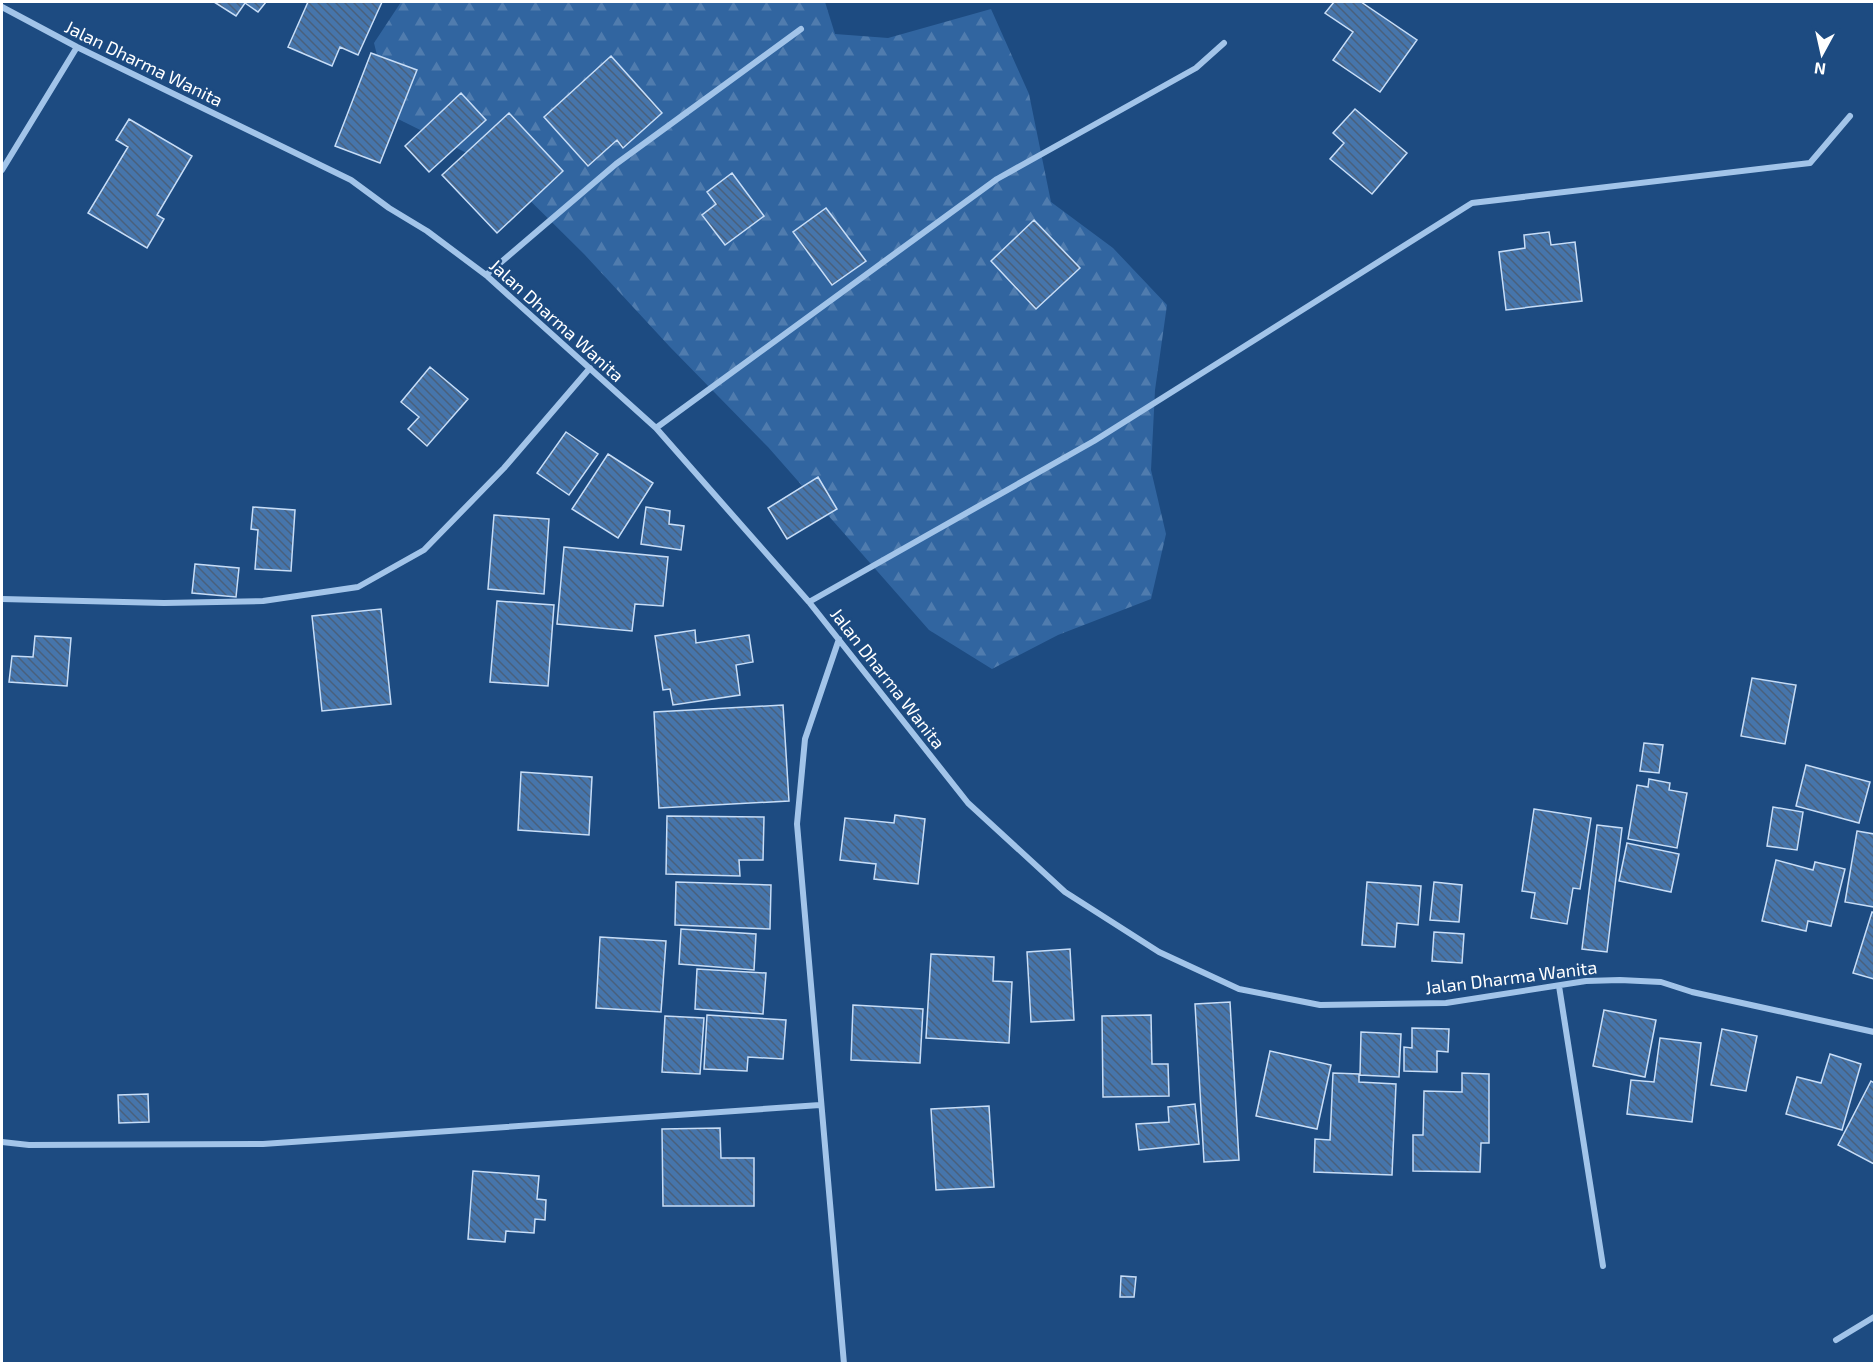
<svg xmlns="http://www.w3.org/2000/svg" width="1876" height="1365" viewBox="0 0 1876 1365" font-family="'Exo 2',sans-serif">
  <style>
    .forest { fill: url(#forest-firs) }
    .building { fill: url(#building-back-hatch); stroke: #c7ddf7; stroke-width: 1.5 }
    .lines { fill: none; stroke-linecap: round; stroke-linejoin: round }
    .minor { stroke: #a2c4e9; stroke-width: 6 }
    .labels { text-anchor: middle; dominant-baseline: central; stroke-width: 5; stroke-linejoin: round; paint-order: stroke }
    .street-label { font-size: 18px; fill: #fff; stroke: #1d4b81 }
  </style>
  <defs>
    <pattern id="forest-firs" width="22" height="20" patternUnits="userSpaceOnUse" patternTransform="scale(1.5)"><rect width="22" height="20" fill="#3165a0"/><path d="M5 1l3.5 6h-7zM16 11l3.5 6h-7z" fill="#507cae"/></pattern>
    <pattern id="building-back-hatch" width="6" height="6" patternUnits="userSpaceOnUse" patternTransform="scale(1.5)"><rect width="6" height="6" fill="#4675ab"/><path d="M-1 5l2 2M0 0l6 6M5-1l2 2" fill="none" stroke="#49607c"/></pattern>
  </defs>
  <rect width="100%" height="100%" fill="#1d4b81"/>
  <path class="forest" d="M401,2H825L835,34L888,38L991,9L1029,94L1051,202L1113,248L1167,305L1155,390L1151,470L1166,534L1151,599L1058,635L992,669L929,630L768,447L670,347L584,254L497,168L392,116L374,43Z"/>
  <path class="building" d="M214,2H266L258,12L245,3L236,16Z
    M308,2H382L358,55L340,47L332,66L288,47Z
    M1334,2H1361L1417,40L1380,92L1333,60L1353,32L1325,13Z
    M371,53L417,70L380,163L335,146Z
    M611,56L662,113L623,148L617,140L588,166L544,117Z
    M461,93L486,120L429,172L405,146Z
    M1355,109L1407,153L1372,194L1330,159L1344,143L1333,133Z
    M509,113L563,171L497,233L442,175Z
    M129,119L192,156L157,215L164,219L147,248L88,213L128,147L116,140Z
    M732,173L764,216L725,245L702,215L716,204L707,192Z
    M826,208L866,261L832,285L793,232Z
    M1034,220L1080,268L1036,309L991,261Z
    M1549,232L1551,245L1575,242L1582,301L1506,310L1499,252L1525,248L1524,235Z
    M430,367L468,399L427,446L408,429L419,417L401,402Z
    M566,432L598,454L569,495L537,473Z
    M608,454L653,483L618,538L572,509Z
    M818,477L837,509L787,539L768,508Z
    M253,507L295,510L291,571L255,569L258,530L251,529Z
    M646,507L670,511L669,524L684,526L681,550L641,544Z
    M494,515L549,519L544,594L488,589Z
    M564,547L668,557L663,606L635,604L632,631L557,624Z
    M195,564L239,568L236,597L192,593Z
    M497,601L554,605L548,686L490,682Z
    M381,609L391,704L322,711L312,616Z
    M695,630L696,643L749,635L753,662L736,665L740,695L673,705L670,689L663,690L655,636Z
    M35,636L71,638L67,686L9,682L12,656L33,657Z
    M1752,678L1796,685L1785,744L1741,736Z
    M783,705L789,801L659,808L654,712Z
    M1644,743L1663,745L1659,773L1640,771Z
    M1806,765L1870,782L1859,823L1796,806Z
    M521,772L592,777L589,835L518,830Z
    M1649,779L1670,783L1669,790L1687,793L1677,848L1628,839L1637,785L1648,787Z
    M1773,807L1803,812L1797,850L1767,846Z
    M1534,809L1591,818L1580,889L1573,888L1567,924L1531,918L1535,893L1522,891Z
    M895,815L925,819L918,884L874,879L876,864L840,860L845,818L894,823Z
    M667,816L764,817L763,860H739L740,876L666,874Z
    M1597,825L1622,828L1607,952L1582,949Z
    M1857,831L1874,834V907L1845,902Z
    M1627,843L1679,854L1671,892L1619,881Z
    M1776,860L1813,870L1815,862L1845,869L1831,926L1808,921L1806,931L1762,921Z
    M676,882L771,885L770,929L675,925Z
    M1367,882L1421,886L1418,925L1397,923L1395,947L1362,945Z
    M1434,882L1462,885L1459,922L1430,920Z
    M1872,912L1874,913V979L1853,973Z
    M681,929L756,934L754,970L679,964Z
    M1434,932L1464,934L1462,963L1432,961Z
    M600,937L666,941L661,1012L596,1008Z
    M1070,949L1074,1020L1031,1022L1027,952Z
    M931,954L994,957L993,981L1012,982L1009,1043L926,1038Z
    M697,969L766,973L763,1014L695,1009Z
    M1230,1002L1239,1160L1204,1162L1195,1004Z
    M853,1005L923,1009L920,1063L851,1060Z
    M1604,1010L1656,1020L1645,1077L1593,1066Z
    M707,1015L786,1020L783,1059L748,1057L747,1071L704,1069Z
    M1151,1015L1152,1064H1168L1169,1096L1103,1097L1102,1016Z
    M665,1016L704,1018L700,1074L662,1072Z
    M1412,1028L1449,1029L1448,1052L1437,1051V1072L1404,1071V1047L1412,1048Z
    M1722,1029L1757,1036L1746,1091L1711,1085Z
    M1361,1032L1401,1034L1399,1077L1360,1075Z
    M1660,1038L1701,1043L1692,1122L1627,1114L1631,1080L1654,1082Z
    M1270,1051L1331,1065L1317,1129L1256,1116Z
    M1830,1054L1861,1064L1842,1130L1786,1114L1797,1077L1821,1083Z
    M1333,1073L1359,1074V1082L1396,1084L1392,1175L1314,1172L1315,1139L1330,1140Z
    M1462,1073L1489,1074V1143H1481L1480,1172L1413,1171V1135H1423L1424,1091L1462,1092Z
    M1871,1081L1874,1083V1164L1838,1145Z
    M148,1094L149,1122L119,1123L118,1095Z
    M1195,1104L1199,1144L1139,1150L1136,1124L1169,1122L1168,1107Z
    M989,1106L994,1187L936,1190L931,1109Z
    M720,1128L721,1158H754V1206H663L662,1129Z
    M473,1171L539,1176L537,1199L546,1200L545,1220L535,1219L534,1233L506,1231L505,1242L468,1239Z
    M1121,1276L1136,1277L1134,1297H1120Z"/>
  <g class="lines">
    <path class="minor" d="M2,7L77,47L351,180L389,208L427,231L486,275L656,428L809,602L968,803L1065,892L1159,952L1239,989L1320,1005L1446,1003L1586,981L1620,980L1661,982L1692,992L1874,1032
      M2,170L77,47
      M486,275L616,164L801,29
      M656,428L997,179L1196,68L1224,43
      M2,599L164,603L263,601L358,587L424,550L504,468L590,368
      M809,602L1094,441L1472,203L1810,163L1850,116
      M839,639L805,739L797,824L844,1364
      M1559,986L1603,1266
      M2,1142L29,1145L263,1144L820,1105
      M1836,1340L1874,1317"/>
  </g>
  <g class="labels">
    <g class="street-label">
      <text transform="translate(144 63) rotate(26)">Jalan Dharma Wanita</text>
      <text transform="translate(557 320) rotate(42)">Jalan Dharma Wanita</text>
      <text transform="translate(888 678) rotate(52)">Jalan Dharma Wanita</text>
      <text transform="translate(1511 977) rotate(-7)">Jalan Dharma Wanita</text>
    </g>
  </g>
  <rect width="1876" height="1365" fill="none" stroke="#ffffff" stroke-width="6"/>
  <g transform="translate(1822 54) rotate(188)" stroke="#1d4b81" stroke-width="4.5" paint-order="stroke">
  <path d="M0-4.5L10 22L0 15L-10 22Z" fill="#ffffff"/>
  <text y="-9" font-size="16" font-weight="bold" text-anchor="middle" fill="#ffffff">N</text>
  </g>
</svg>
